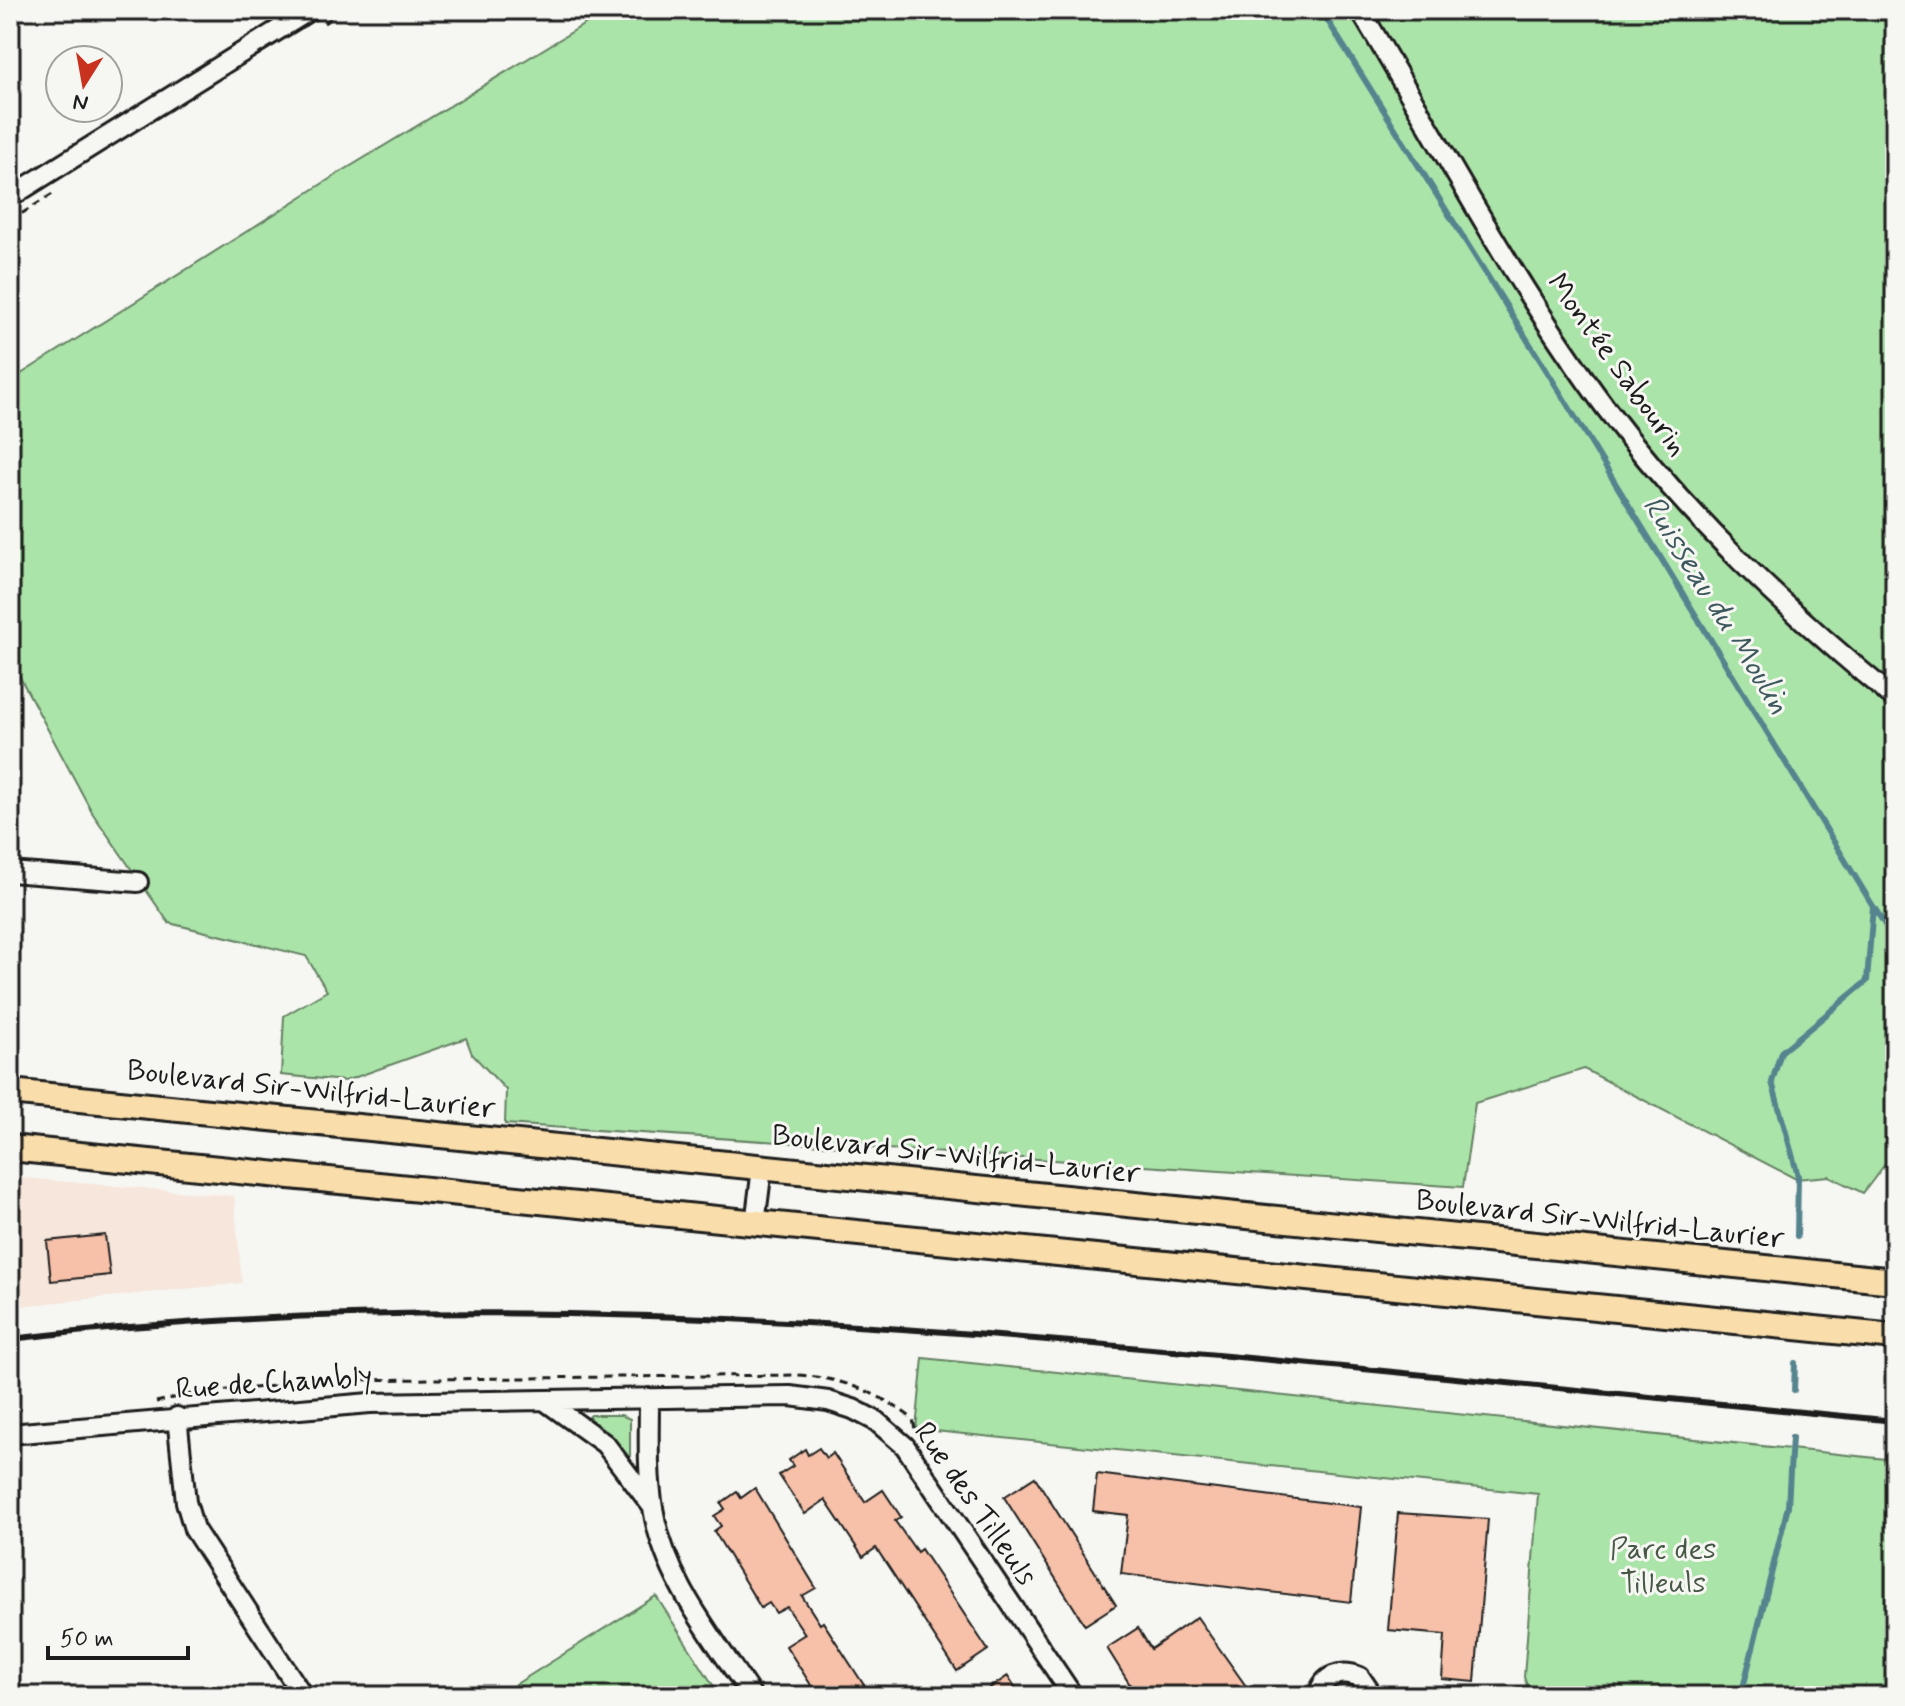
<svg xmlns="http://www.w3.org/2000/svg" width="1905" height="1706" viewBox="0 0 1905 1706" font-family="Mynerve,sans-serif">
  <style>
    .built { fill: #f6e6dc }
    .green { fill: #abe4a9; stroke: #648062; stroke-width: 2 }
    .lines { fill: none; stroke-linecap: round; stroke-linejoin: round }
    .stream { stroke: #56848e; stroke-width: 6 }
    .building { fill: #f6c0a9; stroke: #1c1c1c; stroke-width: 2 }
    .minor-casing { stroke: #1c1c1c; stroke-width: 24 }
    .major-casing { stroke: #1c1c1c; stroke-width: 30 }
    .path { stroke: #1c1c1c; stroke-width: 3; stroke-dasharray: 8 6; stroke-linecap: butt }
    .minor { stroke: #f6f6f2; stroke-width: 18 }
    .major { stroke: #f9deab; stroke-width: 24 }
    .rail { stroke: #1c1c1c; stroke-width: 6 }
    .labels { text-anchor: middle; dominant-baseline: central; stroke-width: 6; stroke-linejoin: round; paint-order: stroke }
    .street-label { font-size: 30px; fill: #1c1c1c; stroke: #f6f6f2 }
    .park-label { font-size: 30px; fill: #475846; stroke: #f6f6f2 }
    .water-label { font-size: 32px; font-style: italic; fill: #3e595e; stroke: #f6f6f2 }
  </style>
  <rect width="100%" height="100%" fill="#f6f6f2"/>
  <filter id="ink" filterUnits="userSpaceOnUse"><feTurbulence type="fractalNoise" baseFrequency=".0125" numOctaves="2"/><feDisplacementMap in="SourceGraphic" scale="16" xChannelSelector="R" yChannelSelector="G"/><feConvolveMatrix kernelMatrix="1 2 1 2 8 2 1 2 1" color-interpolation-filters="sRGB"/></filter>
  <g filter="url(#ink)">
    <path class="built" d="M10,1177L234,1196L242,1283L10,1307Z"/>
    <path class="green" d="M608,10H1895V1151L1863,1193L1829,1176L1796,1179L1584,1069L1475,1103L1463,1187L505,1124L506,1090L472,1054L466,1038L345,1081L281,1075L284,1016L327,991L306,956L169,923L93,814L14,666L10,654V381L336,175Z
      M923,1358L1895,1460V1696H1531L1524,1677L1538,1494L916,1429Z
      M591,1415H621L630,1419V1464L589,1417Z
      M656,1596L720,1696H504L502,1693Z"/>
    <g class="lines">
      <path class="stream" d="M1321,10L1550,376L1873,906L1867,981L1781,1052L1772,1082L1798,1176L1797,1236
        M1873,906L1895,940
        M1794,1390L1795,1363
        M1741,1696L1788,1506L1792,1437"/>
    </g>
    <path class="building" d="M105,1235L110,1275L51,1281L47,1241Z
      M819,1448L826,1458L833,1453L865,1502L883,1490L901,1517L895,1521L917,1552L921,1549L988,1650L957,1671L876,1548L863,1557L825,1500L805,1514L779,1475L793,1466L789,1460L805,1449L808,1455Z
      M1097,1474L1361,1507L1351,1602L1121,1574L1128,1515L1093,1511Z
      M1035,1477L1116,1605L1085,1625L1004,1497Z
      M755,1488L816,1588L802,1596L820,1624L823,1622L871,1696H818L786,1646L805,1634L787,1607L776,1613L769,1603L761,1608L714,1531L721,1526L714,1516L725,1509L721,1503L737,1492L741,1498Z
      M1398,1513L1488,1519L1475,1682L1442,1679L1445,1635L1388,1630Z
      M1197,1617L1253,1696H1137L1107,1648L1138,1628L1151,1649Z
      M1008,1676L1021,1696H978Z"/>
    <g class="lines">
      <g class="minor-casing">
        <path id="minor" d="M1360,10C1440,143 1513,283 1605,407C1689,518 1788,612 1895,699
          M10,197L310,10
          M10,872L138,882
          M755,1224L762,1168
          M649,1398C649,1434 647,1472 653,1508C664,1579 713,1637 752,1696
          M544,1400L605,1444L652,1506
          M177,1417L186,1502L194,1529L303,1696
          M10,1434L370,1403L790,1396L828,1401L853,1409L876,1421L905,1446L1073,1696
          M1318,1696C1323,1675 1341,1669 1360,1677L1373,1696"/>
      </g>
      <g class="major-casing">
        <path id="major" d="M10,1092L1895,1281
          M10,1148L1895,1337"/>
      </g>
      <path class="path" d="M324,23L344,10
        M10,221L54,193
        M156,1402L195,1393L342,1380L797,1375C841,1378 878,1392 913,1419L915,1430"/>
      <use href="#minor" class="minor"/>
      <use href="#major" class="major"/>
      <path class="rail" d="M10,1339C430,1289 852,1320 1271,1360C1479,1380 1687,1401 1895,1421"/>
    </g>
  </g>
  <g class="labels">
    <g class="street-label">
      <text transform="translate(1617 365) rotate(54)">Montée Sabourin</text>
      <text transform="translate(311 1090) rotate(6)">Boulevard Sir-Wilfrid-Laurier</text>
      <text transform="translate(956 1155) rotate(6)">Boulevard Sir-Wilfrid-Laurier</text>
      <text transform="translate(1600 1220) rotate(6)">Boulevard Sir-Wilfrid-Laurier</text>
      <text transform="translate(274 1383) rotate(-4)">Rue de Chambly</text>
      <text transform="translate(975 1504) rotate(55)">Rue des Tilleuls</text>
    </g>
    <g class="park-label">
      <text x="1663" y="1549">Parc des<tspan x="1663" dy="34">Tilleuls</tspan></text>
    </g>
    <g class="water-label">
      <text transform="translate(1716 605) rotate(58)">Ruisseau du Moulin</text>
    </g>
  </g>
  <rect width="1905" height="1706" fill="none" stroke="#f6f6f2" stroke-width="40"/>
  <rect x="20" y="20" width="1865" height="1666" fill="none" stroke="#1c1c1c" stroke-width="3" filter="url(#ink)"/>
  <g transform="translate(84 84) rotate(191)"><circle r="38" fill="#f6f6f2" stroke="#9f9f9c" stroke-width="2"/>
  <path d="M0-6L14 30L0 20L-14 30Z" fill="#c8321e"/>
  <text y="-12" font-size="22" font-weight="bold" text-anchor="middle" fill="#1c1c1c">N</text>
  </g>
  <path d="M48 1646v12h140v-12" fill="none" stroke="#1c1c1c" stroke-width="4"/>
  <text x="60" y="1646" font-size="24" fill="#1c1c1c" stroke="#f6f6f2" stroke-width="6" paint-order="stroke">50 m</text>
</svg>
